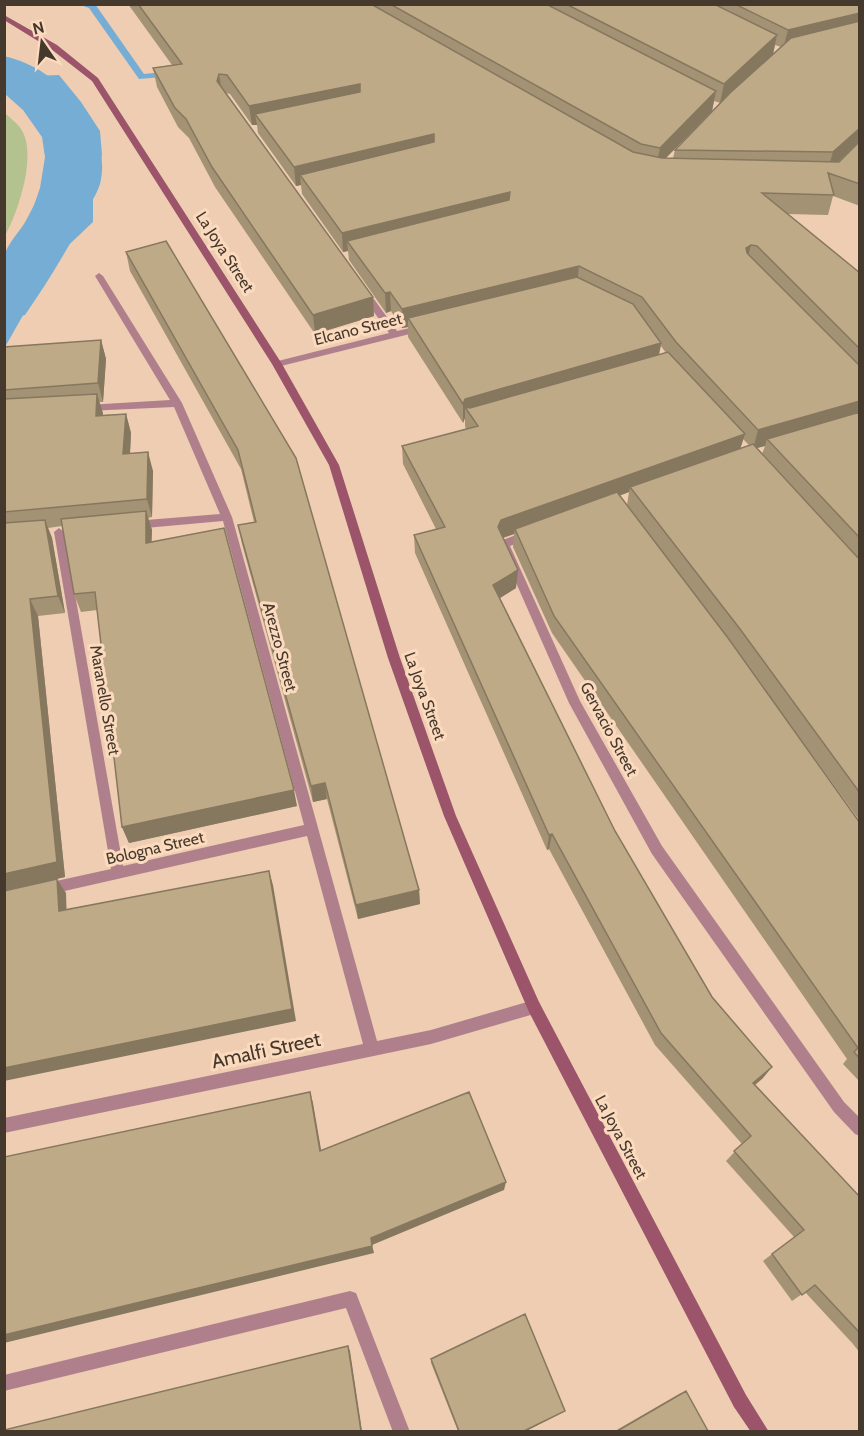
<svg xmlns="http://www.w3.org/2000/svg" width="864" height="1436" viewBox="0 0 864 1436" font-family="Cabin,sans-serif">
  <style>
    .green { fill: #b3c28f }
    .water { fill: #76add5 }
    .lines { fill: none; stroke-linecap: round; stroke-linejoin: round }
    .stream { fill: #76add5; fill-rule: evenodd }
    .river { fill: #76add5; fill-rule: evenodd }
    .street { fill: #b07f8c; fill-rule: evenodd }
    .secondary { fill: #9b546a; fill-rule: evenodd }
    .wall { fill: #a49275; fill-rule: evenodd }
    .shaded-wall { fill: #86775f }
    .building { fill: #bfaa88; stroke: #86775f; stroke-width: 1.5 }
    .labels { text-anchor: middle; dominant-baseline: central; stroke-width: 6; stroke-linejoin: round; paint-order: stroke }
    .street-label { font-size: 16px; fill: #45382d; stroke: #fbdabe }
    .near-street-label { font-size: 20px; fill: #45382d; stroke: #fbdabe }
  </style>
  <rect width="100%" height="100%" fill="#eecdb2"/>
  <path class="green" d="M5,113C10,118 17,123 21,129C38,154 18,212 5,236Z"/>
  <path class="water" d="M59,75L81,102L100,131L102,155L93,196V222L56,257L5,347V262L26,229L40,188L45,157L42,137L23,110L5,94V77Z"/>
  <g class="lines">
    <path class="stream" d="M78,4H95L144,74L172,71L176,74L175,76L139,79L89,8Z"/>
    <path class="river" d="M4,56C34,63 61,81 79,107C94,128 106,152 101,179C100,188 94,197 90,205C72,243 49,280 25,315L4,321C4,303 0,273 4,256C7,245 18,233 24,224C55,169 62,133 4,92Z"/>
    <path class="street" d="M99,273L103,276L182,403L232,517L377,1041L431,1030L534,1000L539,1002L541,1007L539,1012L534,1014L431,1044L4,1133V1118L363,1044L307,836L47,895L42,893L40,889L42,885L47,883L111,869L54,532L59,528L64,532L123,866L304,825L223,521L134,529L129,525L134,521L220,514L174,407L87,411L82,408L87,405L170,400L95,276Z
      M363,287L366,288L397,331L423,325L426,326V330L277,367L274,366V362L389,333L358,290Z
      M527,531L532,535L531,538L510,546L580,701L662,846L844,1102L860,1118V1136L855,1134L834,1112L652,854L569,703L499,544L500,541Z
      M350,1291L356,1293L410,1432H393L346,1308L4,1391V1375Z"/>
    <path class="secondary" d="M4,15L57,45L98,78L282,364L339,465L400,658L456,816L539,1002L746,1395L769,1432H751L734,1407L529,1012L444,816L388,658L329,465L272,364L92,81L51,49L4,20Z"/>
  </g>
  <path class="wall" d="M128,4H860V206L833,196L828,215L787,214L860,273V821L785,718L860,823V1082L843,1064L847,1059L552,633L513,547L514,534L503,538L516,588L500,598L615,831L712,997L763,1078L755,1085L860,1197V1353L853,1344L805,1292L792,1301L763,1261L794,1237L726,1161L742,1144L655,1045L549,849L547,850L415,553L414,535L436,529L403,464L402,446L466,429L465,426V418L463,423L408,337V327L402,328L391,311L386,313L349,260L348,251L343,252L302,194L301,185L296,186L258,133L257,125H252L230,94L226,93L374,316L315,334L215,187L189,138L178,127L157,87L153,68L172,65ZM775,45L781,47L773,54ZM714,101L720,103L675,150L673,158H666L712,111ZM661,346L666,353L659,355ZM743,439L749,445L740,448ZM765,446L762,454L757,448ZM629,492L627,505L619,496Z
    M166,241L419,890L420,904L358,919L327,799L313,802L242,544L238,525L254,522L241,469L130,271L126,252Z
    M101,340L106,359L103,402H99L103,415L126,414L131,433L130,453L153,471L152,517L148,518L152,530L151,542L297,806L129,843L122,827L97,610L81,612L74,594L62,526L48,528L52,538L65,613L38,616L65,877L4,891V347Z
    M431,1359L565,1411L526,1431H458L431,1363Z
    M686,1391L708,1431H615L679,1394Z"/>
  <path class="shaded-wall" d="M860,13V31L783,49L788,30Z
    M777,35L773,54L720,103L724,84Z
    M219,74L222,93L217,81Z
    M360,84L361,103L255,114L257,125H252L249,106Z
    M716,91L712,111L656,168L660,148Z
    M860,128V141L827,172L833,152Z
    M434,134V153L300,175L301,185L296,186L294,167Z
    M510,192L508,211L347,241L348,251L343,252L342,233Z
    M751,245L746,264V248Z
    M579,266L577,286L408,318V327L402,328V309Z
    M390,292L391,311L386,313L385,293Z
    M373,297L374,316L315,334L313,315Z
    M101,340L106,359L103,402L98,383Z
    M661,343L657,363L471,416L465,407V418L463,423V404L465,399Z
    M97,394L103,413L101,435L96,416Z
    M860,401V418L767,439L765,446L753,449L758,430Z
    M126,414L131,433L129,473L123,454Z
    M745,434L739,453L630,487L629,492L516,533L515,529L514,534L499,539L498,527L501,520Z
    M148,452L153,471L152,517L147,499Z
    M146,511L152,530L151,561L146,543Z
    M45,520L52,538L65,613L58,596Z
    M518,570L516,588L492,603L493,585Z
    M30,599L38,616L65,877L4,891V874Z
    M325,783L327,799L313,802L311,786Z
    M294,790L297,806L129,843L122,827Z
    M552,834L549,849L547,850L549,835Z
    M269,871L273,885L296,1021L4,1081V1068Z
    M57,879L66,893L67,925L59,911Z
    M419,890L420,904L358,919L356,905Z
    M772,1067L763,1078L745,1093L753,1083Z
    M310,1092L313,1103L323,1161L320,1151Z
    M506,1182L504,1190L372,1245L374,1253L4,1343V1335L371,1238Z
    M348,1346L350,1351L362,1431H361Z
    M565,1411L526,1431H524Z"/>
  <path class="building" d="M138,4H371L633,152L662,158L839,162L860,141V184L828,173L834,195L762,193L860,273V349L757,246L751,245L746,248L747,253L860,366V401L758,430L676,342L642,297L579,266L402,309L390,292L385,293L347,241L509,200L510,192L342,233L300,175L434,142V134L294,167L255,114L360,92V84L249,106L227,75L219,74L217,81L373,297L313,315L212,167L186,119L175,108L153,68L182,64Z
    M390,4H546L716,91L660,148L641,144Z
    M566,4H714L777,35L724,84Z
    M735,4H860V13L788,30Z
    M860,21V128L833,152L675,150L730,93L791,38Z
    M166,241L296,458L419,890L356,905L325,783L311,786L238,525L256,522L238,450L126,252Z
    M577,277L633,304L661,343L465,399L463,404L408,318Z
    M101,340L98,383L4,390V347Z
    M668,352L745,434L501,520L498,527L518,570L493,585L615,831L712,997L772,1067L753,1083L860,1197V1333L815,1285L802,1295L772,1254L804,1230L734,1151L751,1136L661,1033L552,834L549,835L414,535L445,527L402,446L478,426L465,407L470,408Z
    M97,394L96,416L126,414L123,454L148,452L147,499L4,512V399Z
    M860,412V538L767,439Z
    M753,444L860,560V793L740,629L630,487Z
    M617,492L728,638L860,823V1059L854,1052L858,1048L554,616L515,529Z
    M146,511V543L224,528L294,790L122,827L95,592L74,594L61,519Z
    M45,520L58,596L30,599L57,862L4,874V523Z
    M269,871L292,1009L4,1068V891L57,879L59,911Z
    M310,1092L320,1151L469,1092L506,1182L371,1238L372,1246L4,1335V1157Z
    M525,1314L565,1411L524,1431H459L431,1359Z
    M348,1346L361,1431H4V1430Z
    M686,1391L708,1431H620L619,1430Z"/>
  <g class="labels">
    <g class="street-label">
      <text transform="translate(225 252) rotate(57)">La Joya Street</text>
      <text transform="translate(358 329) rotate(-14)">Elcano Street</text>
      <text transform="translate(280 647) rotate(75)">Arezzo Street</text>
      <text transform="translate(425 696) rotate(70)">La Joya Street</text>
      <text transform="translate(105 700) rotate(80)">Maranello Street</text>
      <text transform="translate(609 729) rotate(62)">Gervacio Street</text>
      <text transform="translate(155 848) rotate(-13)">Bologna Street</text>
      <text transform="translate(621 1137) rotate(62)">La Joya Street</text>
    </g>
    <g class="near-street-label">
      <text transform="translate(266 1050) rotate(-12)">Amalfi Street</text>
    </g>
  </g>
  <rect width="864" height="1436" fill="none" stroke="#45382d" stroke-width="12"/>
  <g transform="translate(42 42) rotate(346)" stroke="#fbdabe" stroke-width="4.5" paint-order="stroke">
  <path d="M0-4.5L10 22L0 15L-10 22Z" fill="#45382d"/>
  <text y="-9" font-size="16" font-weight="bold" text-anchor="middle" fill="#45382d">N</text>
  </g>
</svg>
